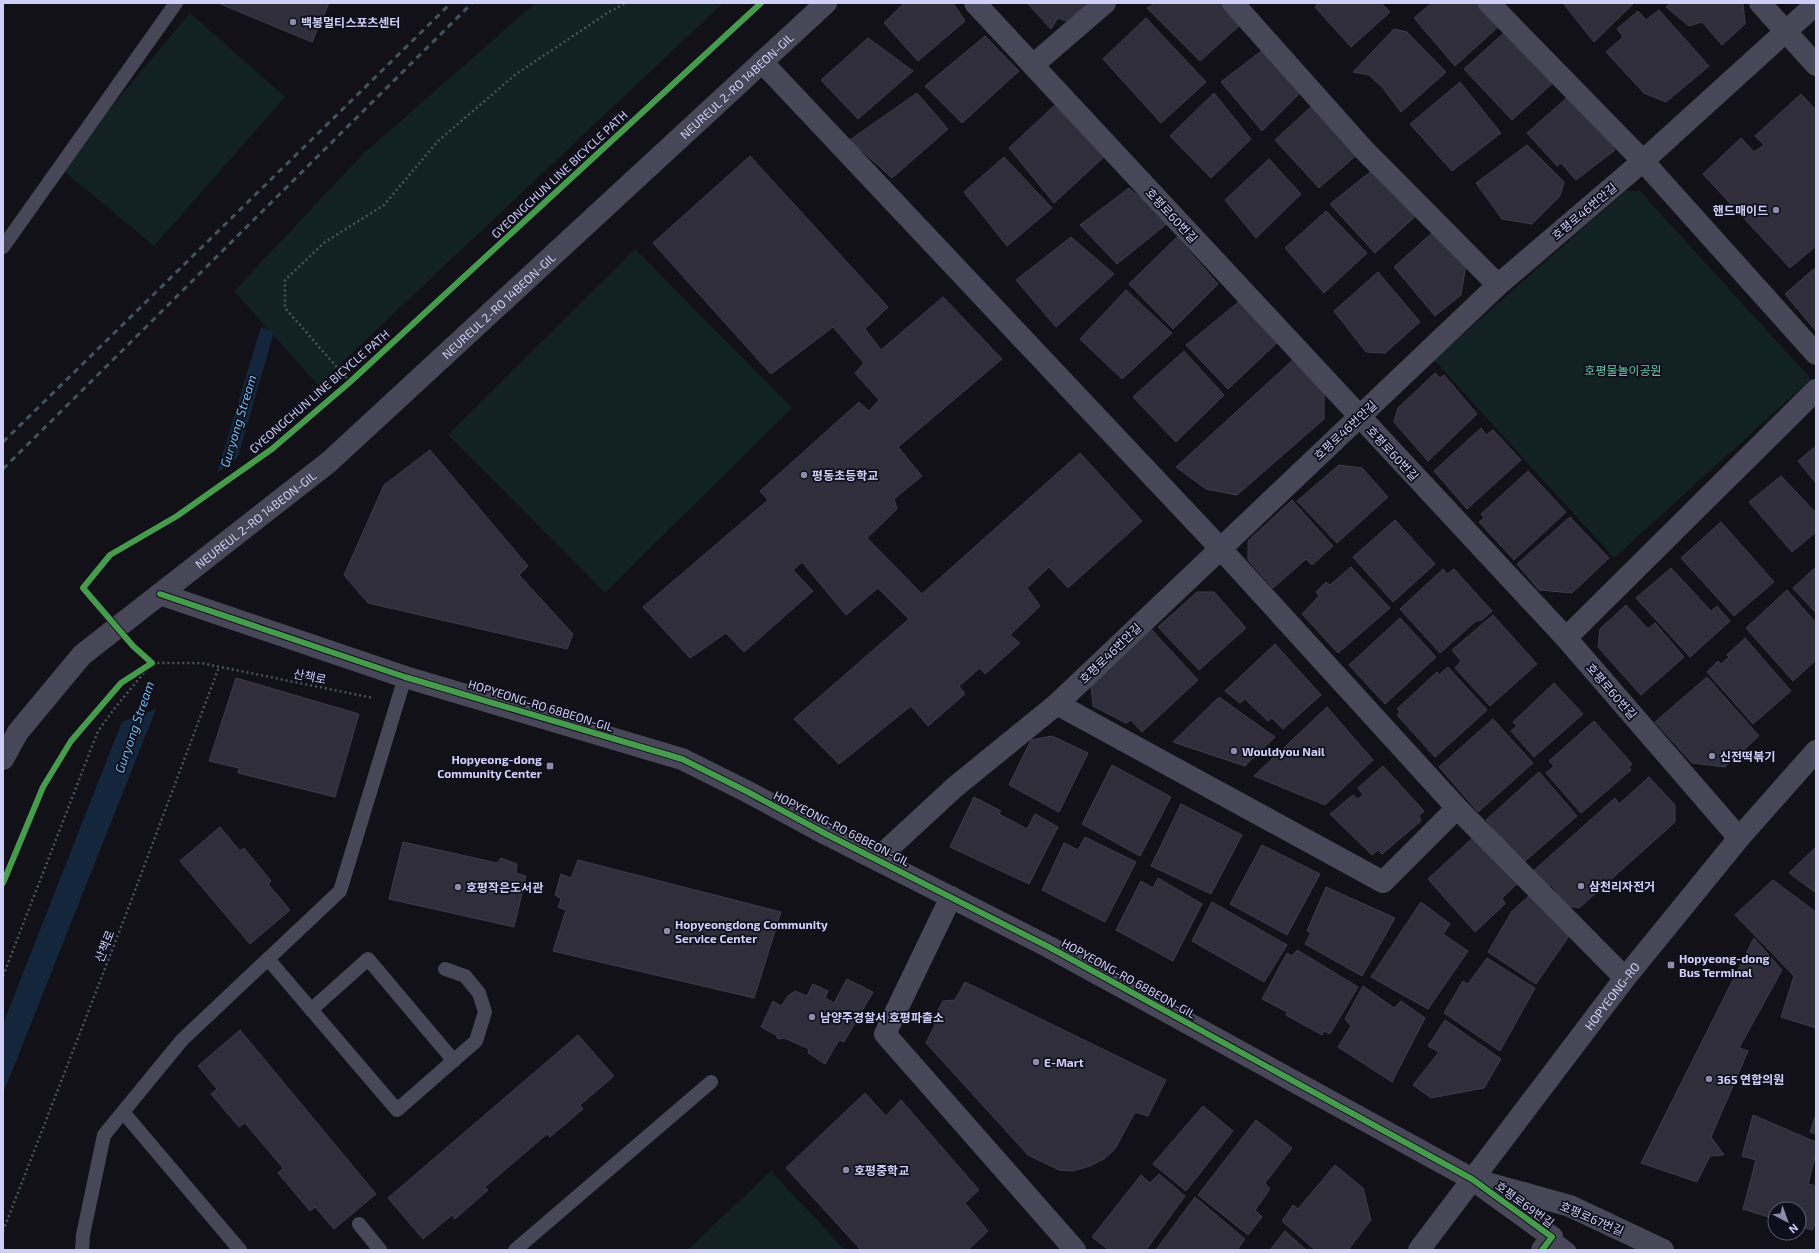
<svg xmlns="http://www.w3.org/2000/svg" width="1819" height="1253" viewBox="0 0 1819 1253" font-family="'Exo 2','Noto Sans KR',sans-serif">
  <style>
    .green { fill: #122121 }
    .water { fill: #14263b }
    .pier { fill: #121118 }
    .building { fill: #302e3a; stroke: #3d3c4b }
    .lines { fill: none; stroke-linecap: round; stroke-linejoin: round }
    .path { stroke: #49555e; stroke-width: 2.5; stroke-dasharray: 2 3; stroke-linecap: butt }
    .service { stroke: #474758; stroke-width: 14 }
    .minor { stroke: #474758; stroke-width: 22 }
    .tertiary { stroke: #474758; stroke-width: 22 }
    .rail { stroke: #42545e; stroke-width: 3; stroke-dasharray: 6 5; stroke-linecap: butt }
    .cycleway-casing { stroke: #0f0e1b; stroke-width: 8 }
    .cycleway { stroke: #469c4c; stroke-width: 6 }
    .poi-dot { fill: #8e8caa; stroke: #0f0e1b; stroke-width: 1.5 }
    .labels { text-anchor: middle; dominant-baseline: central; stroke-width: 3.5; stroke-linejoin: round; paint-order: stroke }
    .poi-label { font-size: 12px; font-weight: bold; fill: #d0cff8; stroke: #0f0e1b; text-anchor: start }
    .street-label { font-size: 12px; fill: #d0cff8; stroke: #0f0e1b }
    .park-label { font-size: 12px; fill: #66cdaa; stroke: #0f0e1b }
    .water-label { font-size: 13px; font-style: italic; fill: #6bbaea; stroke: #0f0e1b }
  </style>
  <rect width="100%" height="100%" fill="#121118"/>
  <path class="green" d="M535,3H723L318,385L234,291L363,154Z
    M190,13L285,97L154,246L60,168Z
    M1625,191H1640L1811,379L1614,558L1434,360Z
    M635,249L792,408L605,593L448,435Z
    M771,1171L845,1250H687Z"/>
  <path class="water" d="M261,327L274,332L224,505L170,674L3,1094V1024L208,503Z"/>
  <path class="pier" d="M240,456L172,675L159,708L119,723L206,502L214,475Z"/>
  <path class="building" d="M218,3H329L312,42Z
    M904,3H953L965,21L918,61L884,23Z
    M1027,3H1096L1087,11L1079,10L1069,22L1058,18L1051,29Z
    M1155,3H1223L1239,26L1200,61L1147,8Z
    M1318,3H1381L1390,12L1351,47L1315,7Z
    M1432,3H1480L1500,25L1455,66L1414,18Z
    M1563,3H1634L1594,42Z
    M1670,3H1743L1745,24L1722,45L1702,22L1689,26L1666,7Z
    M1659,10L1709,66L1666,102L1644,93L1606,52L1623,37L1617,29L1638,11L1646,20Z
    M1146,18L1206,82L1161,123L1103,59Z
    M1394,29L1407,32L1446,72L1401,112L1383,88L1369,75L1353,72Z
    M1507,30L1554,82L1512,120L1464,69Z
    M985,36L1019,71L962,123L925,86Z
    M868,38L913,71L858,119L821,80Z
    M1265,48L1304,89L1262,131L1221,82Z
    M1460,82L1501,133L1452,171L1410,124Z
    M917,93L948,129L892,178L850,140Z
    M1214,93L1251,139L1211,178L1170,136Z
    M1801,94L1816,110V246L1790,268L1703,174L1741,138L1754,152L1764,145L1755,136Z
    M1570,95L1615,150L1576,180L1561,163L1557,166L1527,133Z
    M1055,105L1105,156L1054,203L1009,148Z
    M1313,105L1360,152L1319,188L1275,140Z
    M1527,145L1564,182L1560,196L1532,224L1502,219L1476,183Z
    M750,156L888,307L865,329L881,350L943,297L1002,359L898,447L922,476L894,499L897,509L867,538L922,594L1080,453L1142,521L1068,588L1049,567L1027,588L1040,606L1010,635L1020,643L985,674L980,668L959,686L965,694L928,726L911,706L839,764L794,719L909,619L878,588L846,615L802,562L793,570L813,591L744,652L726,633L690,658L643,607L768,500L760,491L859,402L869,411L879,400L855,373L864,363L833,327L771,374L653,243Z
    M1004,157L1052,208L1007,246L964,192Z
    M1269,159L1301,194L1256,238L1225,200Z
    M1374,169L1419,213L1375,253L1330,204Z
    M1129,188L1169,222L1117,264L1080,225Z
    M1326,211L1367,253L1324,293L1285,248Z
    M1433,232L1466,264L1461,295L1435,316L1394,267Z
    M1071,237L1114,274L1056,327L1016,280Z
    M1177,237L1218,284L1173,329L1129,284Z
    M1816,267V331L1785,294Z
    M1378,272L1420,322L1385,353L1366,352L1334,311Z
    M1126,290L1172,333L1122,379L1080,339Z
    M1241,300L1281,339L1228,389L1186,345Z
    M1184,351L1224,395L1176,442L1133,397Z
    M1295,358L1324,392V419L1237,495L1206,489L1176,467Z
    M1435,373L1440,378L1444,375L1477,414L1428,461L1394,422L1398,408Z
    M1481,428L1486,435L1493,430L1521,460L1467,509L1434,471Z
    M1816,446V483L1798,461Z
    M430,450L528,566L519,575L573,634L567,649L368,603L344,575L384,485Z
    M1339,465L1362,468L1388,497L1337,543L1297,501Z
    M1528,471L1566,512L1514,560L1479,522L1484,518L1481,514Z
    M1781,476L1816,513V532L1792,552L1749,502Z
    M1292,500L1333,546L1312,565L1306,559L1273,588L1248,560V541Z
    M1570,517L1609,558L1572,593L1539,590L1517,564Z
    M1395,520L1435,564L1393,602L1353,557Z
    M1721,522L1774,582L1734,616L1681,558Z
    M1351,567L1390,608L1338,653L1302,614L1319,596L1316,592L1326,582L1330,585Z
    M1816,567V613L1793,588Z
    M1671,568L1711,611L1717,606L1730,621L1690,657L1636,598Z
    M1443,569L1447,574L1454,569L1492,611L1482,620L1476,621L1440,653L1400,609Z
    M1787,590L1816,623V660L1793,681L1746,628Z
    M1197,592H1214L1246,628L1199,670L1158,627Z
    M1626,605L1648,629L1655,623L1684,657L1641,695L1598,647L1600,629Z
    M1493,615L1537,664L1490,706L1455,668L1461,661L1452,650Z
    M1400,618L1436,657L1385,704L1349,665Z
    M1151,629L1198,680L1142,732L1131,720L1126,723L1093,706L1091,686Z
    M1745,638L1791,691L1753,724L1707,672L1718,661L1721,664L1729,657L1727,655Z
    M1275,644L1321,695L1283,729L1272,718L1268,721L1245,699L1240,703L1225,691Z
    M1448,667L1487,710L1435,757L1397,715L1400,712L1397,709L1437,672L1439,675Z
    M1707,677L1759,736L1725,767L1692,763L1655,722Z
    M236,678L359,714L335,797L238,773L239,768L209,761Z
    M1554,683L1583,714L1534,757L1511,731L1517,726L1513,722Z
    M1219,697L1275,737L1245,766L1173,742Z
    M1327,707L1373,760L1325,805L1254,776Z
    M1493,719L1533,763L1478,812L1439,767Z
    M1594,721L1632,764L1629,767L1631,770L1581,813L1546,773L1554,766L1549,761Z
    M1052,736L1088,753L1059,812L1009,785L1031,740Z
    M1112,765L1171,797L1140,856L1082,824Z
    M1383,766L1424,811L1419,816L1421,821L1382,854L1378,850L1372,855L1330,814L1353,795L1358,799L1363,795L1358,788Z
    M1539,772L1577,816L1524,862L1486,820Z
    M1649,777L1675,805V822L1579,908L1568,906L1551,885L1545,888L1531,873L1615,798L1619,804Z
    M974,797L1001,811L999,814L1027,829L1035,814L1058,827L1029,884L950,847Z
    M1181,804L1242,835L1211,894L1151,866Z
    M220,827L240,851L244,848L271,881L268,884L290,910L250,944L180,861Z
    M1476,835L1519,882L1502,898L1505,904L1475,932L1428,879Z
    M1085,837L1136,862L1105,922L1042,890L1064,843L1078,850Z
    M403,842L497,863L501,858L517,864L516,873L526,876L514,927L389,899Z
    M1262,845L1320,874L1287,935L1230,904Z
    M1816,847V893L1789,873Z
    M578,860L781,912L754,998L553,951L566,910L558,907L561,899L555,895L561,874L571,878Z
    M1158,878L1202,904L1173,961L1116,930L1141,881L1153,888Z
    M1773,880L1816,912V1028L1781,1017L1794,976L1735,915Z
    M1326,887L1395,918L1362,976L1305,944L1311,933L1307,931Z
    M1530,895L1569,936L1536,984L1488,952L1512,911Z
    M1212,902L1287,945L1264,982L1192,941Z
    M1421,902L1450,924L1443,934L1468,951L1428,1009L1371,977Z
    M1754,938L1782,970L1739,1048L1748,1051L1711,1137L1724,1155L1710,1156L1697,1182L1641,1163Z
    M1297,950L1358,987L1330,1034L1324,1031L1322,1035L1286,1015L1287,1012L1262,999L1287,953L1292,956Z
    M1487,958L1535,988L1500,1051L1444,1013L1463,981L1468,984Z
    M847,979L873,992L844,1042L839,1040L825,1064L808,1053L809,1049L784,1038L778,1039L776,1035L761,1027L773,1001L781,1006L788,996L795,991L807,996L813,984L828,991L825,998L834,1003Z
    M965,982L1166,1080L1148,1116L1135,1112L1115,1149L1104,1159L1090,1166L1073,1171L1059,1170L1028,1155L926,1043L935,1025L932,1021L943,1001L955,1000Z
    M1363,986L1394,1008L1401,1001L1425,1018L1392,1082L1338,1047L1351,1026L1345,1019Z
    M1445,1020L1501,1059L1484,1088L1431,1098L1413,1085L1439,1052L1428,1046Z
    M240,1030L376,1194L334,1229L315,1207L310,1211L278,1173L283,1168L245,1123L239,1127L211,1094L217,1089L198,1066Z
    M578,1035L614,1076L580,1105L583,1109L550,1137L547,1134L485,1187L488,1190L455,1219L452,1215L423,1239L388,1198Z
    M865,1093L886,1116L901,1100L979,1190L965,1203L988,1231L969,1249L971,1250H861L786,1168Z
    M1203,1106L1233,1131L1186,1191L1153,1164Z
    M1816,1114V1134L1810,1132Z
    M1753,1115L1816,1142V1153L1808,1184L1816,1186V1222L1812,1230L1799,1226V1209H1775V1219L1743,1209L1756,1160L1742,1156Z
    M1256,1120L1292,1148L1265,1183L1270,1189L1255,1210L1262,1217L1248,1235L1198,1195Z
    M1335,1165L1363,1188L1371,1220L1348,1250H1315L1282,1221L1293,1205L1298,1209Z
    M1159,1174L1185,1196L1146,1250H1109L1092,1237L1141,1175L1150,1183Z
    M1195,1197L1245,1239L1237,1250H1156Z
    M1285,1231L1306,1250H1270Z"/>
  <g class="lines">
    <path class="path" d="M350,382L285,308V280L325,242L384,205L438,141L516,74L609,12L626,3
      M3,976L98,731L114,709L152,663H201L373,698
      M3,1231L125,917L219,667"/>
    <path class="service" d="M3,247L176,3
      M268,959L397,1110L476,1041L485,1012L479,993L465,976L445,969
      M311,1010L368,959L454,1061
      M123,1112L240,1250
      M359,1224L380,1250
      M1552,1237L1569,1250
      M82,1250L83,1235L104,1135L182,1040L340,891L405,677
      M515,1250L711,1082"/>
    <g class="minor">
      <path d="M975,3L1566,638L1739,838"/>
      <path d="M1233,3L1365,151L1498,285"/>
      <path d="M1489,3L1643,161L1816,354"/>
      <path d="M1760,3L1816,65"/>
      <path d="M762,62L1220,548L1457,808L1625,978"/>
      <path d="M1033,65L1105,3"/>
      <path d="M160,594L405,677L682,759L748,792L826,834L1049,947L1472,1179L1552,1237L1542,1250"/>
      <path id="s1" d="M160,594L329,462L826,3"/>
      <path d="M1566,638L1816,390"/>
      <path d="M1057,704L1383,882L1457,808"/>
      <path d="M877,859L955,787L1057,704L1498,285L1643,161L1816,4"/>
      <path d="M951,897L885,1034L1075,1250"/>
      <path d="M1487,1183L1570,1206L1663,1250"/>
    </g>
    <g class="tertiary">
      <path d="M3,759L18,732L82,655L160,594"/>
      <path id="s2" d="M1419,1250L1625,978L1739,838L1816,751"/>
    </g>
    <path class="rail" d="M3,442L451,3
      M3,469L472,3"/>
    <g class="cycleway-casing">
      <path id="cycleway" d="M160,594L405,677L682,759L748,792L826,834L1049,947L1472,1179L1552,1237L1542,1250
        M3,883L43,787L71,741L121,683L152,663L133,646L83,588L110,555L177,516L272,449L350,382L761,3"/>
    </g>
    <use href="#cycleway" class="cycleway"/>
  </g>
  <g class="poi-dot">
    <circle cx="293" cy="22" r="4"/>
    <circle cx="1776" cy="210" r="4"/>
    <circle cx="804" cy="475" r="4"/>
    <circle cx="1234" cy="751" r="4"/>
    <circle cx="1712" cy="756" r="4"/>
    <rect x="546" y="762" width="8" height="8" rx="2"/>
    <circle cx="1581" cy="886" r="4"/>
    <circle cx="458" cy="887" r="4"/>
    <circle cx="667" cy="931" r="4"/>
    <rect x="1667" y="961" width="8" height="8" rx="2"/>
    <circle cx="812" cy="1017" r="4"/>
    <circle cx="1036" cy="1062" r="4"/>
    <circle cx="1709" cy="1079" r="4"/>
    <circle cx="846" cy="1170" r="4"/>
  </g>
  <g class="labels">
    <g class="poi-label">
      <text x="301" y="22">백봉멀티스포츠센터</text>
      <text x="1768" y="210" text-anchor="end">핸드매이드</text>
      <text x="812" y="475">평동초등학교</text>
      <text x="1242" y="751">Wouldyou Nail</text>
      <text x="1720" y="756">신전떡볶기</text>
      <text x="542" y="759" text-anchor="end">Hopyeong-dong<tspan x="542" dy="14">Community Center</tspan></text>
      <text x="1589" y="886">삼천리자전거</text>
      <text x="466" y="887">호평작은도서관</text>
      <text x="675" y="924">Hopyeongdong Community<tspan x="675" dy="14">Service Center</tspan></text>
      <text x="1679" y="958">Hopyeong-dong<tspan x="1679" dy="14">Bus Terminal</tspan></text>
      <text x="820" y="1017">남양주경찰서 호평파출소</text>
      <text x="1044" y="1062">E-Mart</text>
      <text x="1717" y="1079">365 연합의원</text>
      <text x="854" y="1170">호평중학교</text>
    </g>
    <g class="street-label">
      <text stroke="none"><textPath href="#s1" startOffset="769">NEUREUL 2-RO 14BEON-GIL</textPath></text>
      <text transform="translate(559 174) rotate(-43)">GYEONGCHUN LINE BICYCLE PATH</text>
      <text transform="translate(1584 211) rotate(-40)">호평로46번안길</text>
      <text transform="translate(1172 215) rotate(47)">호평로60번길</text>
      <text stroke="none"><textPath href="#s1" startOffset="445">NEUREUL 2-RO 14BEON-GIL</textPath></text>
      <text transform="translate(319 391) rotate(-41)">GYEONGCHUN LINE BICYCLE PATH</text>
      <text transform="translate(1345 430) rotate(-43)">호평로46번안길</text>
      <text transform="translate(1393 453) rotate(47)">호평로60번길</text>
      <text stroke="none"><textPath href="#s1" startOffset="121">NEUREUL 2-RO 14BEON-GIL</textPath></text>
      <text transform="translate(1110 653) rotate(-44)">호평로46번안길</text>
      <text transform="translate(310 676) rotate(11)">산책로</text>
      <text transform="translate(1612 691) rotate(49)">호평로60번길</text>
      <text transform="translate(541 705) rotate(17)">HOPYEONG-RO 68BEON-GIL</text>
      <text transform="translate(842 828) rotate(27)">HOPYEONG-RO 68BEON-GIL</text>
      <text transform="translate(104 946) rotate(-69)">산책로</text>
      <text transform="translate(1129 978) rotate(29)">HOPYEONG-RO 68BEON-GIL</text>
      <text stroke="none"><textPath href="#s2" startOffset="319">HOPYEONG-RO</textPath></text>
      <text transform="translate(1525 1204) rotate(36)">호평로69번길</text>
      <text transform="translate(1592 1218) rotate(23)">호평로67번길</text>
    </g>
    <g class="park-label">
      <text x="1623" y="370">호평물놀이공원</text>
    </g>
    <g class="water-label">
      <text transform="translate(238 421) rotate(-73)">Guryong Stream</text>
      <text transform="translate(134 727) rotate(-71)">Guryong Stream</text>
    </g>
  </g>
  <rect width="1819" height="1253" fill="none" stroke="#d0cff8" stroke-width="8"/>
  <g transform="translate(1787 1221) rotate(139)"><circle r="19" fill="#0f0e1b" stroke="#5c5b73"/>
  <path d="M0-3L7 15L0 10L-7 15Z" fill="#8e8caa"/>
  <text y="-6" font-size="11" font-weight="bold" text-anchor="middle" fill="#d0cff8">N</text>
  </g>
</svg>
